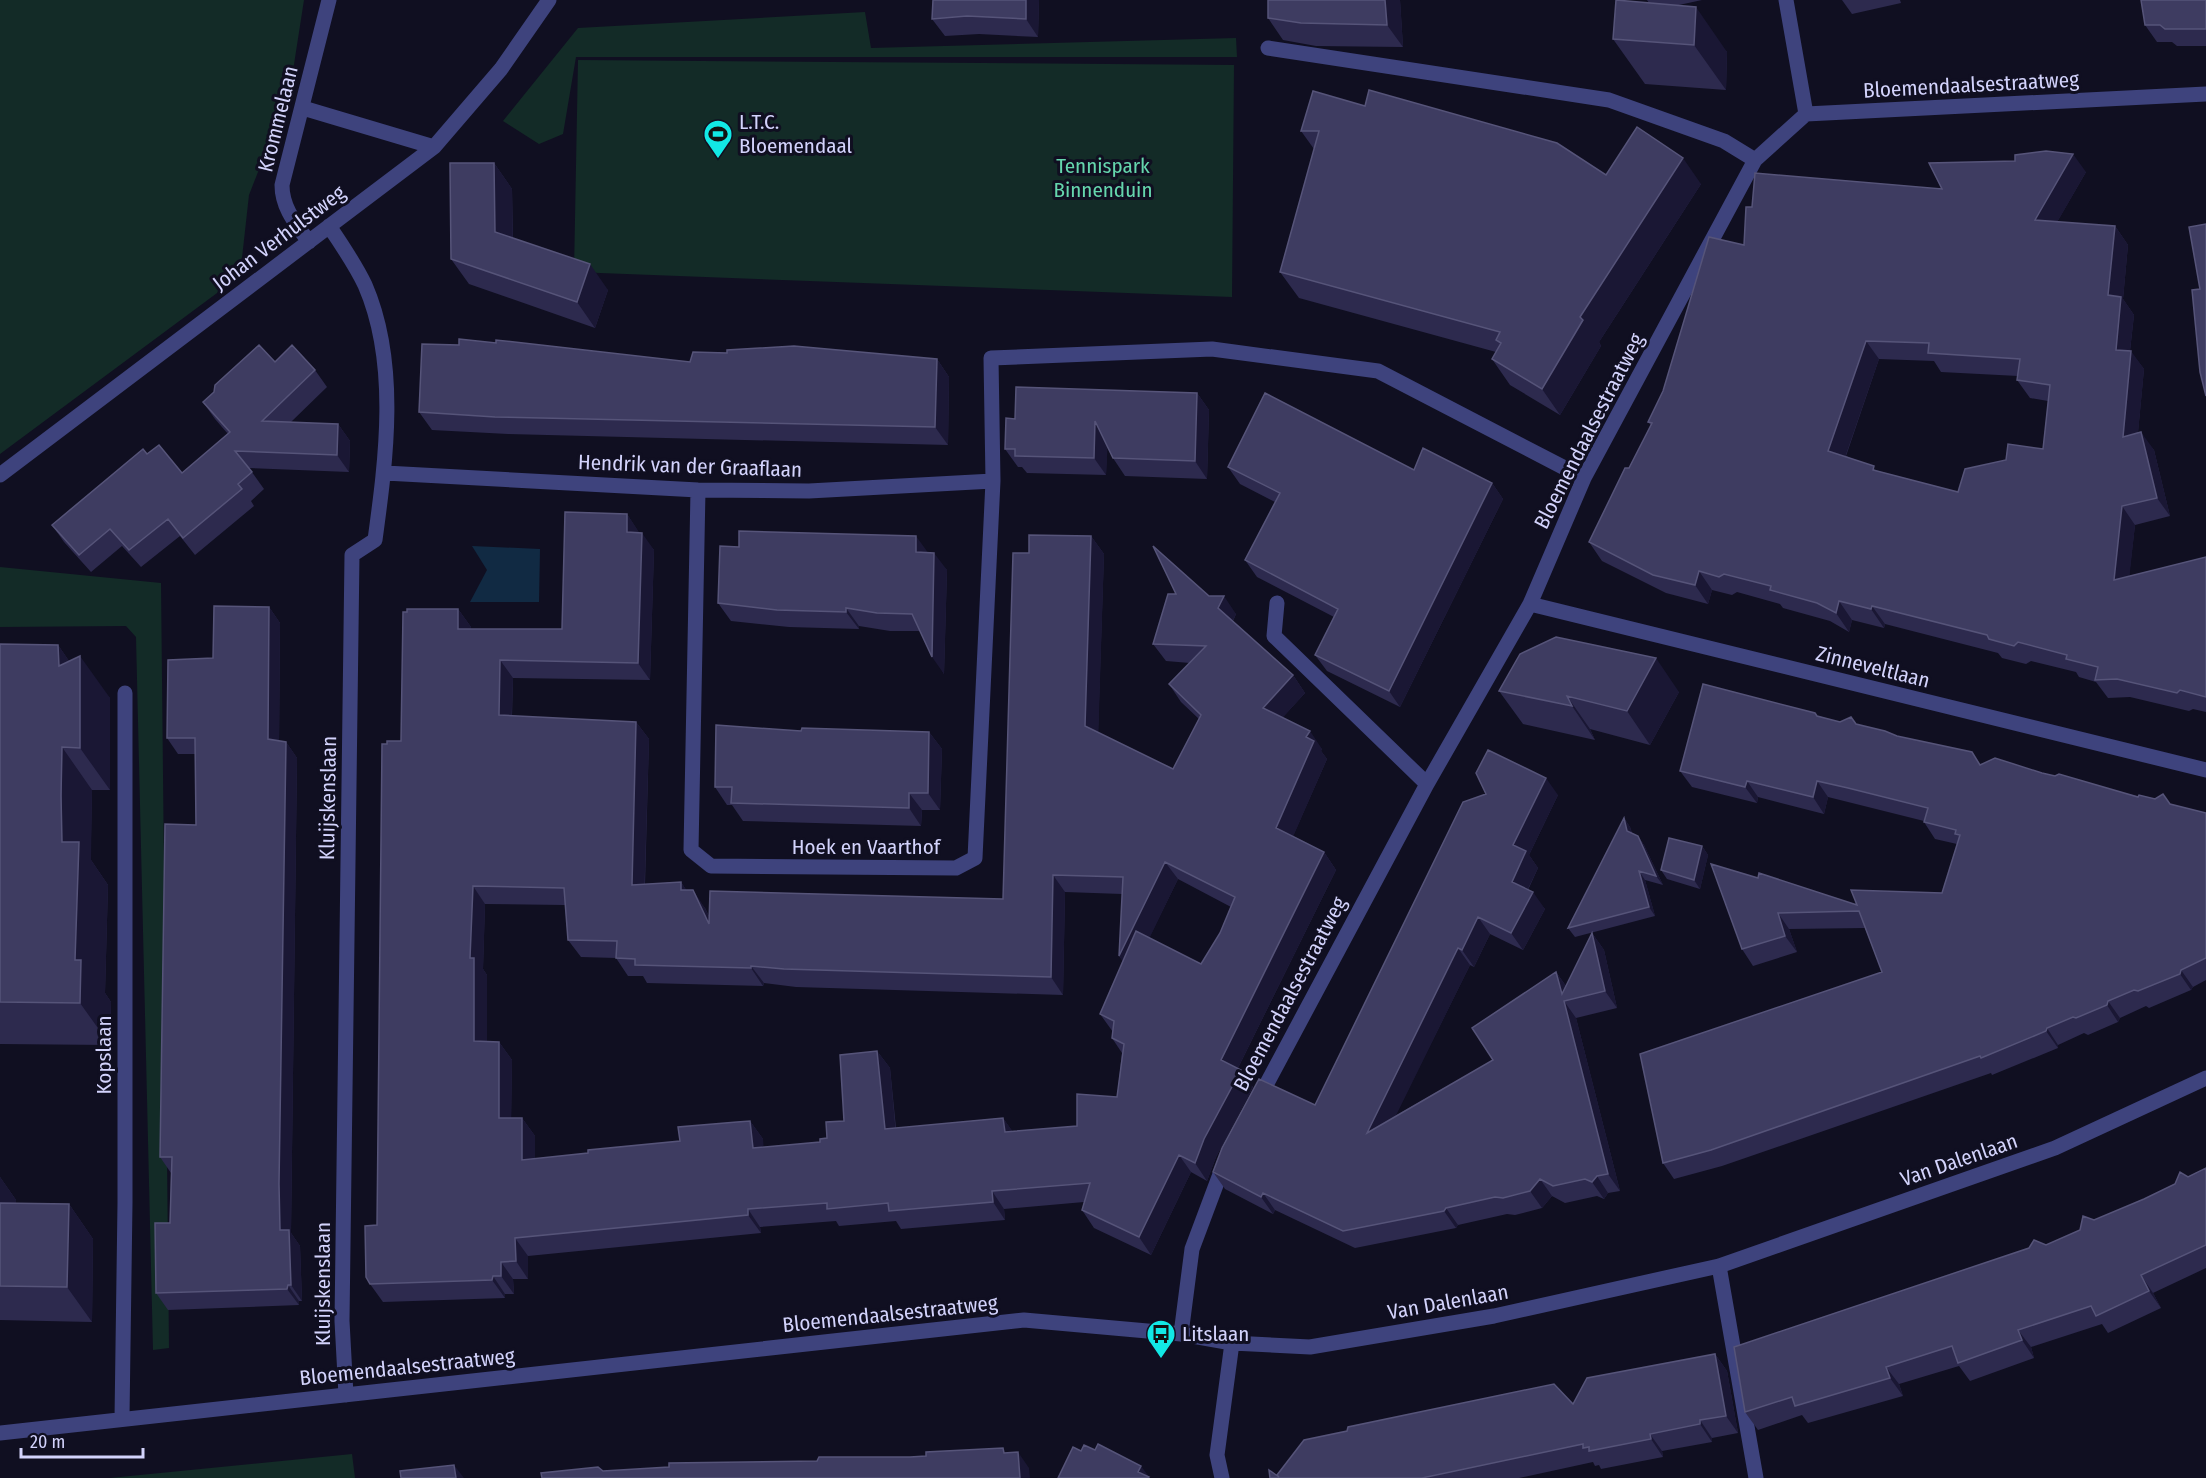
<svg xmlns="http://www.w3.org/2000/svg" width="2206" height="1478" viewBox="0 0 2206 1478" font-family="'Fira Sans Condensed',sans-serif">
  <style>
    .green { fill: #132b27 }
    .water { fill: #112a43 }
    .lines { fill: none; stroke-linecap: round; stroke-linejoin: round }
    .minor { stroke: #3e437d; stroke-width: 15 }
    .wall { fill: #2d2a4e; fill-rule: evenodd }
    .shaded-wall { fill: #1a1734 }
    .building { fill: #3e3c61; stroke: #565479; stroke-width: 1.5; fill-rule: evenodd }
    .labels { text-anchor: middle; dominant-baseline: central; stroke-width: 6; stroke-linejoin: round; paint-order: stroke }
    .street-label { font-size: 21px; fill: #d3d3fc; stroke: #100f21 }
    .poi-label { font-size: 21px; fill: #d3d3fc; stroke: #100f21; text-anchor: start }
    .park-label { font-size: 21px; fill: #65d6ad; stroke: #100f21 }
  </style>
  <rect width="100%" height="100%" fill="#100f21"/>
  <path class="green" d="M0,0H304L290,90L249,195L240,276L0,454Z
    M865,12L871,48L1236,38L1237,57H576L563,134L539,144L503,121L578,28Z
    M578,60L1234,65L1232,297L574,272Z
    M0,567L161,583L169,1348L153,1350L136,637L126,626L0,627Z
    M352,1454L355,1478H110Z"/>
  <path class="water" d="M472,546L540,549L539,602H470L487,570Z"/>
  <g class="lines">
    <path class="minor" d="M1786,0L1806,114
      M1268,48L1609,100L1724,141L1755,160
      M303,108L434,147
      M329,226C342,245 355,264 365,285C399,363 386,459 375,540L352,555L342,1321L346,1395
      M309,242C296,224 282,208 282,185L329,0
      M385,473L698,490L809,491L993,481
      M0,475L434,147L501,69L549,0
      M698,490L691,850L711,866L956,868L975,858L993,481L991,358L1212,349L1378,371L1584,478
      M1277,603L1274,636L1427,784
      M1530,604L2206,770
      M1258,1100L1427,784L1530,604L1584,478L1755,160L1806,114L2206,94
      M1719,1266L1756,1478
      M1181,1334L1192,1249L1225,1161
      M122,1418L125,1203V693
      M0,1433L1024,1320L1181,1334L1232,1343L1310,1347L1494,1316L1719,1266L2055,1148L2206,1078
      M1222,1478L1217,1455L1232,1343"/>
  </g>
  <path class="wall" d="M933,0H1039L1038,37L979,34L945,36L932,19Z
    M1268,0H1400L1403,47L1316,46L1283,40L1268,18Z
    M1647,0H1702L1679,5L1727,52L1726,90L1645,84L1613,39L1649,3Z
    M1842,0H1900L1901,3L1852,14Z
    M2206,0V46H2177L2172,42H2157L2145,25Z
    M1365,106L1606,175L1701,184L1599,342L1601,346L1560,415L1510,385L1492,359L1496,352L1299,298L1280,272L1314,149L1301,131Z
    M494,163L512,189L513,238L608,290L595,328L469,284L451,259Z
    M2086,172L2057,222L2115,226L2128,245L2123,299L2134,315L2130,351L2144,369L2138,432L2154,450L2170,516L2135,525L2129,576L2206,557V712L2193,709L2189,711L2130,697L2108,698L2096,682L2079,677L2076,672L2031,661L2026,664L2002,658L1998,653L1885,624L1884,628L1852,620L1849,632L1830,621L1783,608L1780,604L1737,592L1732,595L1712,590L1708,604L1666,593L1602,561L1589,542L1629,468L1651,425L1648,422L1744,245L1752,207L1942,189ZM1879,359L1934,361L1941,372L2018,376L2017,380L2030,398L2048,401L2043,449L2006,460L1958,492L1878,471L1846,456Z
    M459,345L690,362L937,359L949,377L948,445L508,434L432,430L419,412Z
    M275,362L315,370L327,387L291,422L338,424L350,441L349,472L249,468L264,489L251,501L254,506L195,555L180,536L141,567L122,546L91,572L64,542L52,525L147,454L182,473L228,434L215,419L203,402Z
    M1197,393L1209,410L1207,479L1125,476L1113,458L1107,447L1106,475L1027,473L1022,467H1018L1005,449L1015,419Z
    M1228,467L1414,470L1492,483L1503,499L1400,707L1327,671L1315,655L1334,617L1257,577L1245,560L1275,502L1240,484Z
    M627,514L639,533L654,550L650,680L513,678L512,716L636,722L649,739L645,884L681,882L686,890L705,908L709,916L1003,899L1029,553L1091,536L1104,554L1098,733L1173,769L1199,719L1181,702L1169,684L1190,663L1166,661L1153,644L1209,596L1236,614L1233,621L1293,675L1305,693L1282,718L1322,749L1321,751L1327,759L1293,836L1324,852L1336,870L1238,1068L1253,1087L1216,1157L1207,1181L1191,1172L1151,1255L1094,1228L1082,1210L1084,1202L1004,1209L1005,1220L901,1229L896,1221L839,1226L836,1221L760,1227L761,1233L528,1256V1279H513L514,1294H505V1298L383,1302L370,1284L377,1225L387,744L401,741L458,609L471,627V629H562ZM1178,879L1231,907L1220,933L1201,964L1149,938ZM1065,892L1122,894L1119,956L1123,961L1100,1014L1113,1032L1112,1038L1122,1053L1117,1097L1077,1126L1012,1131L1003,1118L896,1128L890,1068L877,1051L844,1121L827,1138L820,1142L763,1147V1139L750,1121L680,1141L588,1153L535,1159V1136L522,1118H511L512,1060L499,1042H487V975L483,969L485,904L565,905L568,940L581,957L616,958L628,976H643L647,983L763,986L764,983L796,987L1063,995Z
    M928,552L947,570L944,674L920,631H890L859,626V629L789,627L731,621L718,603Z
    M269,607L280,623L279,741L286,742L297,758L291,1233L300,1246L302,1301H299V1305L168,1310L156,1293L170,1223L171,1173L160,1157L196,825L195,754H178L167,738Z
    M0,644L58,645L69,661L110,698V790H92L91,839V860L108,885L105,993L111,1002L110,1045L0,1044Z
    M1499,691L1679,692L1650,745L1590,729L1595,740L1523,724Z
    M1817,716L1840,722L1856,724L1897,736L1980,765L2042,773L2206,813V980L2193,987L2191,990L2149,1008L2146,1006L2120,1018L2118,1022L2088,1035L2084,1033L2058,1045V1048L1992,1075L1991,1073L1722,1166L1674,1179L1663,1163L1882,972L1865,928L1789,929L1797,952L1753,966L1742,949L1758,878L1857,905L1942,893L1957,844L1935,839L1924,822V821L1828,797L1824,814L1758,797L1757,803L1692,787L1680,771Z
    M801,731L929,732L942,749L940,810H922L921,826L743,821L732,805H727L715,787Z
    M1486,794L1558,795L1529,855L1538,868L1528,890L1545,909L1523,950L1490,934L1474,967L1470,965L1395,1116L1493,1060L1556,972L1566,986L1592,933L1604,950L1617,1008L1576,1018L1620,1191L1608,1193L1604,1199L1597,1196L1565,1203L1552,1196L1542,1208L1515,1215L1507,1214L1458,1225L1456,1228L1355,1248L1275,1210L1273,1214L1225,1189L1213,1172L1315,1105Z
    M1624,818L1630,827L1632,833L1638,836L1644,845L1663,885L1645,880L1655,916L1575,937L1568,928Z
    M1702,846L1708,855L1700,889L1667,879L1661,870Z
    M2206,1168V1268L2153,1293L2161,1308L2108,1333L2102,1324L2031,1347L2034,1358L1970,1381L1959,1366L1899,1384L1903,1396L1808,1423L1802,1415L1758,1430L1745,1412L2046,1245L2080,1230L2094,1220L2144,1199Z
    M0,1177L16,1200V1203L69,1204L93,1239L92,1322L0,1320Z
    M1715,1354L1727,1371L1738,1433L1712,1438V1442L1662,1451L1663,1457L1601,1469L1599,1465L1595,1466L1593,1462L1519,1478H1270L1278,1477L1573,1404Z"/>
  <path class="shaded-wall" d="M1026,0H1039L1038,37L1026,19Z
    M1385,0H1400L1403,47L1387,25Z
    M1696,7L1727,52L1726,90L1694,45Z
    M2073,154L2086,172L2048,238L2035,220Z
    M1683,158L1701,184L1599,342L1601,346L1560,415L1542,389L1580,317Z
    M494,163L512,189L513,257L495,232Z
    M2115,226L2128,245L2123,299L2134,315L2128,368L2116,350L2108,295Z
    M590,264L608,290L595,328L577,302Z
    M1866,341L1879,359L1841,469L1828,451Z
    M2131,351L2144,369L2136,455L2123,437Z
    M937,359L949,377L948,445L935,427Z
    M1197,393L1209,410L1207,479L1195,461Z
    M1095,421L1108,439L1106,475L1094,458Z
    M338,424L350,441L349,472L337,455Z
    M2141,432L2154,450L2170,516L2157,498Z
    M1492,483L1503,499L1400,707L1389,691Z
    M2122,506L2135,525L2127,599L2114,580Z
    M627,514L639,532V550L627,532Z
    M642,533L654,550L650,680L638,663Z
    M916,536L929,554L916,552Z
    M1091,536L1104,554L1098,744L1085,726Z
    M934,553L947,570L944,674L932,657Z
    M1699,571L1712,590L1708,604L1695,585Z
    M1224,596L1236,614L1230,626L1218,608Z
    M1839,601L1852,620L1849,632L1836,613Z
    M1872,606L1885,624L1884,628L1871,609Z
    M269,607L280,623L279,755L268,739Z
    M846,608L859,626V629L846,612Z
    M458,609L471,627L470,647L458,629Z
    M58,645L80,677V656L110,698V790L80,748L59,666Z
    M1656,658L1679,692L1650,745L1627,711Z
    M500,660L513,678L511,733L499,715Z
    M1293,675L1305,693L1275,726L1263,708Z
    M1567,696L1590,729L1595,740L1572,706Z
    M636,722L649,739L644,902L632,885Z
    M1310,731L1322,749L1321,751L1327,759L1289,846L1276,828L1306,737Z
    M929,732L942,749L940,810L928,793Z
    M286,742L297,758L291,1233L300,1246L302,1301L291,1285L280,1230L279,1184Z
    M62,747L92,790L91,860L108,885L105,993L111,1002L110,1045L80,1003L62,842Z
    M1546,778L1558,795L1529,855L1538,868L1523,899L1512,882L1513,845Z
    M1747,781L1758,797L1757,803L1745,787Z
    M1817,781L1828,797L1824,814L1813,797Z
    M909,793L922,810L921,826L909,808Z
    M1624,818L1630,827L1634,840L1627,831Z
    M1638,836L1644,845L1663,885L1656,876Z
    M1702,846L1708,855L1700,889L1694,880Z
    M1324,852L1336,870L1233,1078L1221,1060Z
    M1165,862L1178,879L1132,974L1119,956Z
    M1639,871L1645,880L1655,916L1649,907Z
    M1053,875L1065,892L1063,995L1051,977Z
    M681,882L693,900L681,890Z
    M473,886L485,904L483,969L487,975V1059L474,1041L470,958Z
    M693,890L705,908L721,942L709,924Z
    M1533,892L1545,909L1523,950L1511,933Z
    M1778,913L1789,929L1797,952L1785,936Z
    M1478,917L1490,934L1474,967L1462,950Z
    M1592,933L1604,950L1617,1008L1605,991Z
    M1458,948L1470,965L1379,1150L1367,1133Z
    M751,966L764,983L763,986L751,968Z
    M2181,970L2193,987L2191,990L2180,974Z
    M1556,972L1568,989L1562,994Z
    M1564,1001L1576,1018L1620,1191L1608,1174Z
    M2108,1001L2120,1018L2118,1022L2107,1005Z
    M2047,1028L2058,1045V1048L2046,1031Z
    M499,1042L512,1060L511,1135L499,1118Z
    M877,1051L890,1068L897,1146L885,1129Z
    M1241,1070L1253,1087L1216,1157L1207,1181L1195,1163L1204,1139Z
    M522,1118L535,1136V1178L522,1160Z
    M1003,1118L1016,1136L1005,1132Z
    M750,1121L763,1139L765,1165L753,1148Z
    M1179,1155L1191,1172L1151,1255L1139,1237Z
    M1597,1176L1608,1193L1604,1199L1592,1182Z
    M0,1177L16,1200V1238L0,1214Z
    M1540,1179L1552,1196L1542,1208L1530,1191Z
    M992,1191L1004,1209L1005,1220L993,1202Z
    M1263,1193L1275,1210L1273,1214L1261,1197Z
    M69,1204L93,1239L92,1322L67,1287Z
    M1446,1208L1458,1225L1456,1228L1444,1211Z
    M748,1209L760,1227L761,1233L748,1215Z
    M515,1238L528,1256V1279L516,1261Z
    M501,1262L513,1279L514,1294L501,1276Z
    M2141,1275L2153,1293L2161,1308L2149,1291Z
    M493,1276L505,1294V1298L492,1280Z
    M288,1285L299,1301V1305L287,1289Z
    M2018,1330L2031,1347L2034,1358L2022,1340Z
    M1715,1354L1727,1371L1738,1433L1726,1416Z
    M1886,1367L1899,1384L1903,1396L1890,1378Z
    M1700,1420L1712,1438V1442L1700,1424Z
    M1650,1434L1662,1451L1663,1457L1651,1439Z
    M1018,1452L1029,1468L1030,1478H1020Z
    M454,1465L464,1478H456Z
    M1141,1466L1150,1478H1142L1138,1472Z"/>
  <path class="building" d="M933,0H1026V19L967,16L932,19Z
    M1268,0H1385L1387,25L1301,23L1268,18Z
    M1616,0L1696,7L1694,45L1613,39Z
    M2141,0H2206V29H2165L2160,25H2145Z
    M1369,90L1557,143L1606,175L1637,127L1683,158L1580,317L1583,320L1542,389L1492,359L1501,343L1496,340L1500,332L1280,272L1319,131H1301L1313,91L1365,106Z
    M2046,151L2073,154L2035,220L2115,226L2108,295L2121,297L2116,350L2131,351L2123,437L2141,432L2157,498L2122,506L2114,580L2206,557V697L2180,690L2177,693L2117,679L2095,680L2098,667L2066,659L2067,655L2018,642L2014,646L1989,639L1987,635L1872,606L1871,609L1839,601L1836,613L1817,603L1770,590L1771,586L1724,574L1719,577L1699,571L1695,585L1653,575L1589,542L1625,468H1629L1652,423L1648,422L1663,391L1709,237L1744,245L1746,207H1752L1755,173L1942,189L1929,163L2015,161V155ZM1866,341L1929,343L1928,353L2020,359L2017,380L2050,385L2043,449L2008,444L2006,460L1965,469L1958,492L1873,470L1874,466L1828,451Z
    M450,163H494L495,232L590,264L577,302L451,259Z
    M2206,224V396L2200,372L2192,290L2200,289L2189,227Z
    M459,339L496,343V340L690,362L693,352L727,353V350L794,346L937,359L935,427L495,417L419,412L422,344L459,345Z
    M259,345L275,362L292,345L315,370L262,421L338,424L337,455L235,451L252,472L238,484L242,489L183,538L168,519L129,550L110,529L79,555L52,525L143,449L147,454L159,445L182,473L230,432L203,402L214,392L215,385Z
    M1016,387L1197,393L1195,461L1113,458L1095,421L1094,458L1015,456V449H1005L1006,418L1015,419Z
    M1265,393L1414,470L1423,448L1492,483L1389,691L1315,655L1338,609L1245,560L1280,493L1228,467Z
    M565,512L627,514V532L642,533L638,663L500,660L499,715L636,722L632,885L681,882V890H693L709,924L710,891L1003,899L1013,553H1029V535L1091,536L1085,726L1173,769L1201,715L1169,684L1206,646L1153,644L1168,594H1176L1153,546L1209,596H1224L1218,608L1293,675L1263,708L1310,731L1306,737L1314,741L1276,828L1324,852L1221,1060L1241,1070L1204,1139L1195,1163L1179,1155L1139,1237L1082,1210L1090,1183L992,1191L993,1202L889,1211L888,1203L827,1209V1203L748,1209V1215L515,1238L516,1261L501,1262V1276H493L492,1280L370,1284L366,1277L365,1226L377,1225L382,744H387V741H401L403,612H407V609H458V629H562ZM1165,862L1235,897L1220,933L1201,964L1136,931L1100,1014L1114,1021L1112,1038L1124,1044L1117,1097L1077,1094V1126L1005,1132L1003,1118L885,1129L877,1051L840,1055L844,1121L826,1122L827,1138L820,1139V1142L753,1148L750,1121L737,1122L678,1127L680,1141L588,1150V1153L522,1160V1118H499V1042L474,1041V958H470L473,886L564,888L568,940L617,941L616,958L635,959V965L751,968V966L784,969L1051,977L1053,875L1123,877L1119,956Z
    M739,531L916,536V552L934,553L932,657L912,614L877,613L846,608V612L777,610L718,603L720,546L739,547Z
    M214,606L269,607L268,739L286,742L279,1184L280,1230H289L291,1285H288L287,1289L156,1293L155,1223H170L172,1157H160L165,824L196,825L195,738H167L168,660L213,658Z
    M1556,637L1656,658L1627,711L1567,696L1572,706L1499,691L1520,654Z
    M0,644L58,645L59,666L80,656V748L62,747L61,796L62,842H79L75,960H81L80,1003L0,1002Z
    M1703,684L1815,713L1817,716L1840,722L1851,717L1856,724L1885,731L1897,736L1972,752L1980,765L1995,758L2042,773L2055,776L2059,774L2138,797L2139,795L2155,799L2163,794L2170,804L2206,813V958L2181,970L2180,974L2138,991L2134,990L2108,1001L2107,1005L2076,1018L2073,1017L2047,1028L2046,1031L1981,1058L1980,1056L1711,1150L1663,1163L1640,1054L1882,972L1859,911L1778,913L1785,936L1742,949L1711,864L1758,878L1759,873L1857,905L1851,890L1942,893L1960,835L1955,834L1956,830L1924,822L1928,808L1848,788L1817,781L1813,797L1747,781L1745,787L1680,771Z
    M716,725L801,731L802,728L929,732L928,793H909V808L731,803L732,787H715Z
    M1488,750L1546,778L1513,845L1526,851L1512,882L1533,892L1511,933L1478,917L1462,950L1458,948L1367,1133L1493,1060L1472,1028L1556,972L1562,994L1592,933L1605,991L1564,1001L1608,1174L1597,1176L1592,1182L1585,1179L1553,1186L1540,1179L1530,1191L1503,1198L1495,1197L1446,1208L1444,1211L1343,1231L1263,1193L1261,1197L1213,1172L1222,1148L1259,1079L1315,1105L1463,802L1486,794L1476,773Z
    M1624,818L1627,831L1638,836L1656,876L1639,871L1649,907L1568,928Z
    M1669,838L1702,846L1694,880L1661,870Z
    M2206,1168V1245L2141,1275L2149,1291L2096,1316L2091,1306L2018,1330L2022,1340L1958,1363L1952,1346L1886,1367L1890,1378L1795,1406L1792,1397L1745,1412L1734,1347L2029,1248L2034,1240L2046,1245L2080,1230L2083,1216L2094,1220L2144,1199L2175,1184L2180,1172L2188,1177Z
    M0,1203L69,1204L67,1287L0,1286Z
    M1715,1354L1726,1416L1700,1420V1424L1650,1434L1651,1439L1589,1451V1447L1583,1448V1444L1422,1478H1270L1269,1470L1279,1477L1277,1475L1304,1440L1347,1431L1348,1427L1554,1384L1573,1404L1587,1378Z
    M1098,1444L1141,1466L1138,1472L1149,1477L1148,1478H1058L1073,1447L1081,1451L1084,1445L1095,1450Z
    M1003,1448L1004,1453L1018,1452L1020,1478H542L541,1473L598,1467L603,1471L669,1467V1463L817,1461L819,1457H910L926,1456V1452Z
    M454,1465L456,1478H401L400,1471Z"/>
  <defs>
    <g id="stadium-pin" transform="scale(1.5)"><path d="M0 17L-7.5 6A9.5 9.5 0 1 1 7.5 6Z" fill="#12e8e5" stroke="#100f21"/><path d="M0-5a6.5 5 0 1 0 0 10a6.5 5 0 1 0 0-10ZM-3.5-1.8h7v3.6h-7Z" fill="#111"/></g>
    <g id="bus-pin" transform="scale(1.5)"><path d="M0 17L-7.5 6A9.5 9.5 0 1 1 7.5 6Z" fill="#12e8e5" stroke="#100f21"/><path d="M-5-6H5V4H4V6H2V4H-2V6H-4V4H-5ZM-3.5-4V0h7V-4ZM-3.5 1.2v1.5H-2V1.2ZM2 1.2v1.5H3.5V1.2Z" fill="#111"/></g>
  </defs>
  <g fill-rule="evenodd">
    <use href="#stadium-pin" x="718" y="134"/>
    <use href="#bus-pin" x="1161" y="1334"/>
  </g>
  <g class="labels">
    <g class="street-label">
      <text transform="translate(1971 85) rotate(-3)">Bloemendaalsestraatweg</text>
      <text transform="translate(278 119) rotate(-76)">Krommelaan</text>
      <text transform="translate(279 238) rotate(-37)">Johan Verhulstweg</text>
      <text transform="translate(1589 431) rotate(-63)">Bloemendaalsestraatweg</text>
      <text transform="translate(690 466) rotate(2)">Hendrik van der Graaflaan</text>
      <text transform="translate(1873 667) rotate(14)">Zinneveltlaan</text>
      <text transform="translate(328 798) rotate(-89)">Kluijskenslaan</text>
      <text x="866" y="847">Hoek en Vaarthof</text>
      <text transform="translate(1290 994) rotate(-62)">Bloemendaalsestraatweg</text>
      <text transform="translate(104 1055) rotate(-90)">Kopslaan</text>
      <text transform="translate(1959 1160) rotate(-19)">Van Dalenlaan</text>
      <text transform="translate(323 1284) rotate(-90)">Kluijskenslaan</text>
      <text transform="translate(1448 1302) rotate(-10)">Van Dalenlaan</text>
      <text transform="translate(890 1314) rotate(-6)">Bloemendaalsestraatweg</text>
      <text transform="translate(407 1367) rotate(-6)">Bloemendaalsestraatweg</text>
    </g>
    <g class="poi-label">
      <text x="739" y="122">L.T.C.<tspan x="739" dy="24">Bloemendaal</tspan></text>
      <text x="1182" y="1334">Litslaan</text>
    </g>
    <g class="park-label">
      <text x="1103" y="166">Tennispark<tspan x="1103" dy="24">Binnenduin</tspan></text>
    </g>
  </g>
  <path d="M21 1448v9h122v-9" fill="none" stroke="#d3d3fc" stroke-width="3"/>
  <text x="30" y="1448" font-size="18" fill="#d3d3fc" stroke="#100f21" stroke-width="4.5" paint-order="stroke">20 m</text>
</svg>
